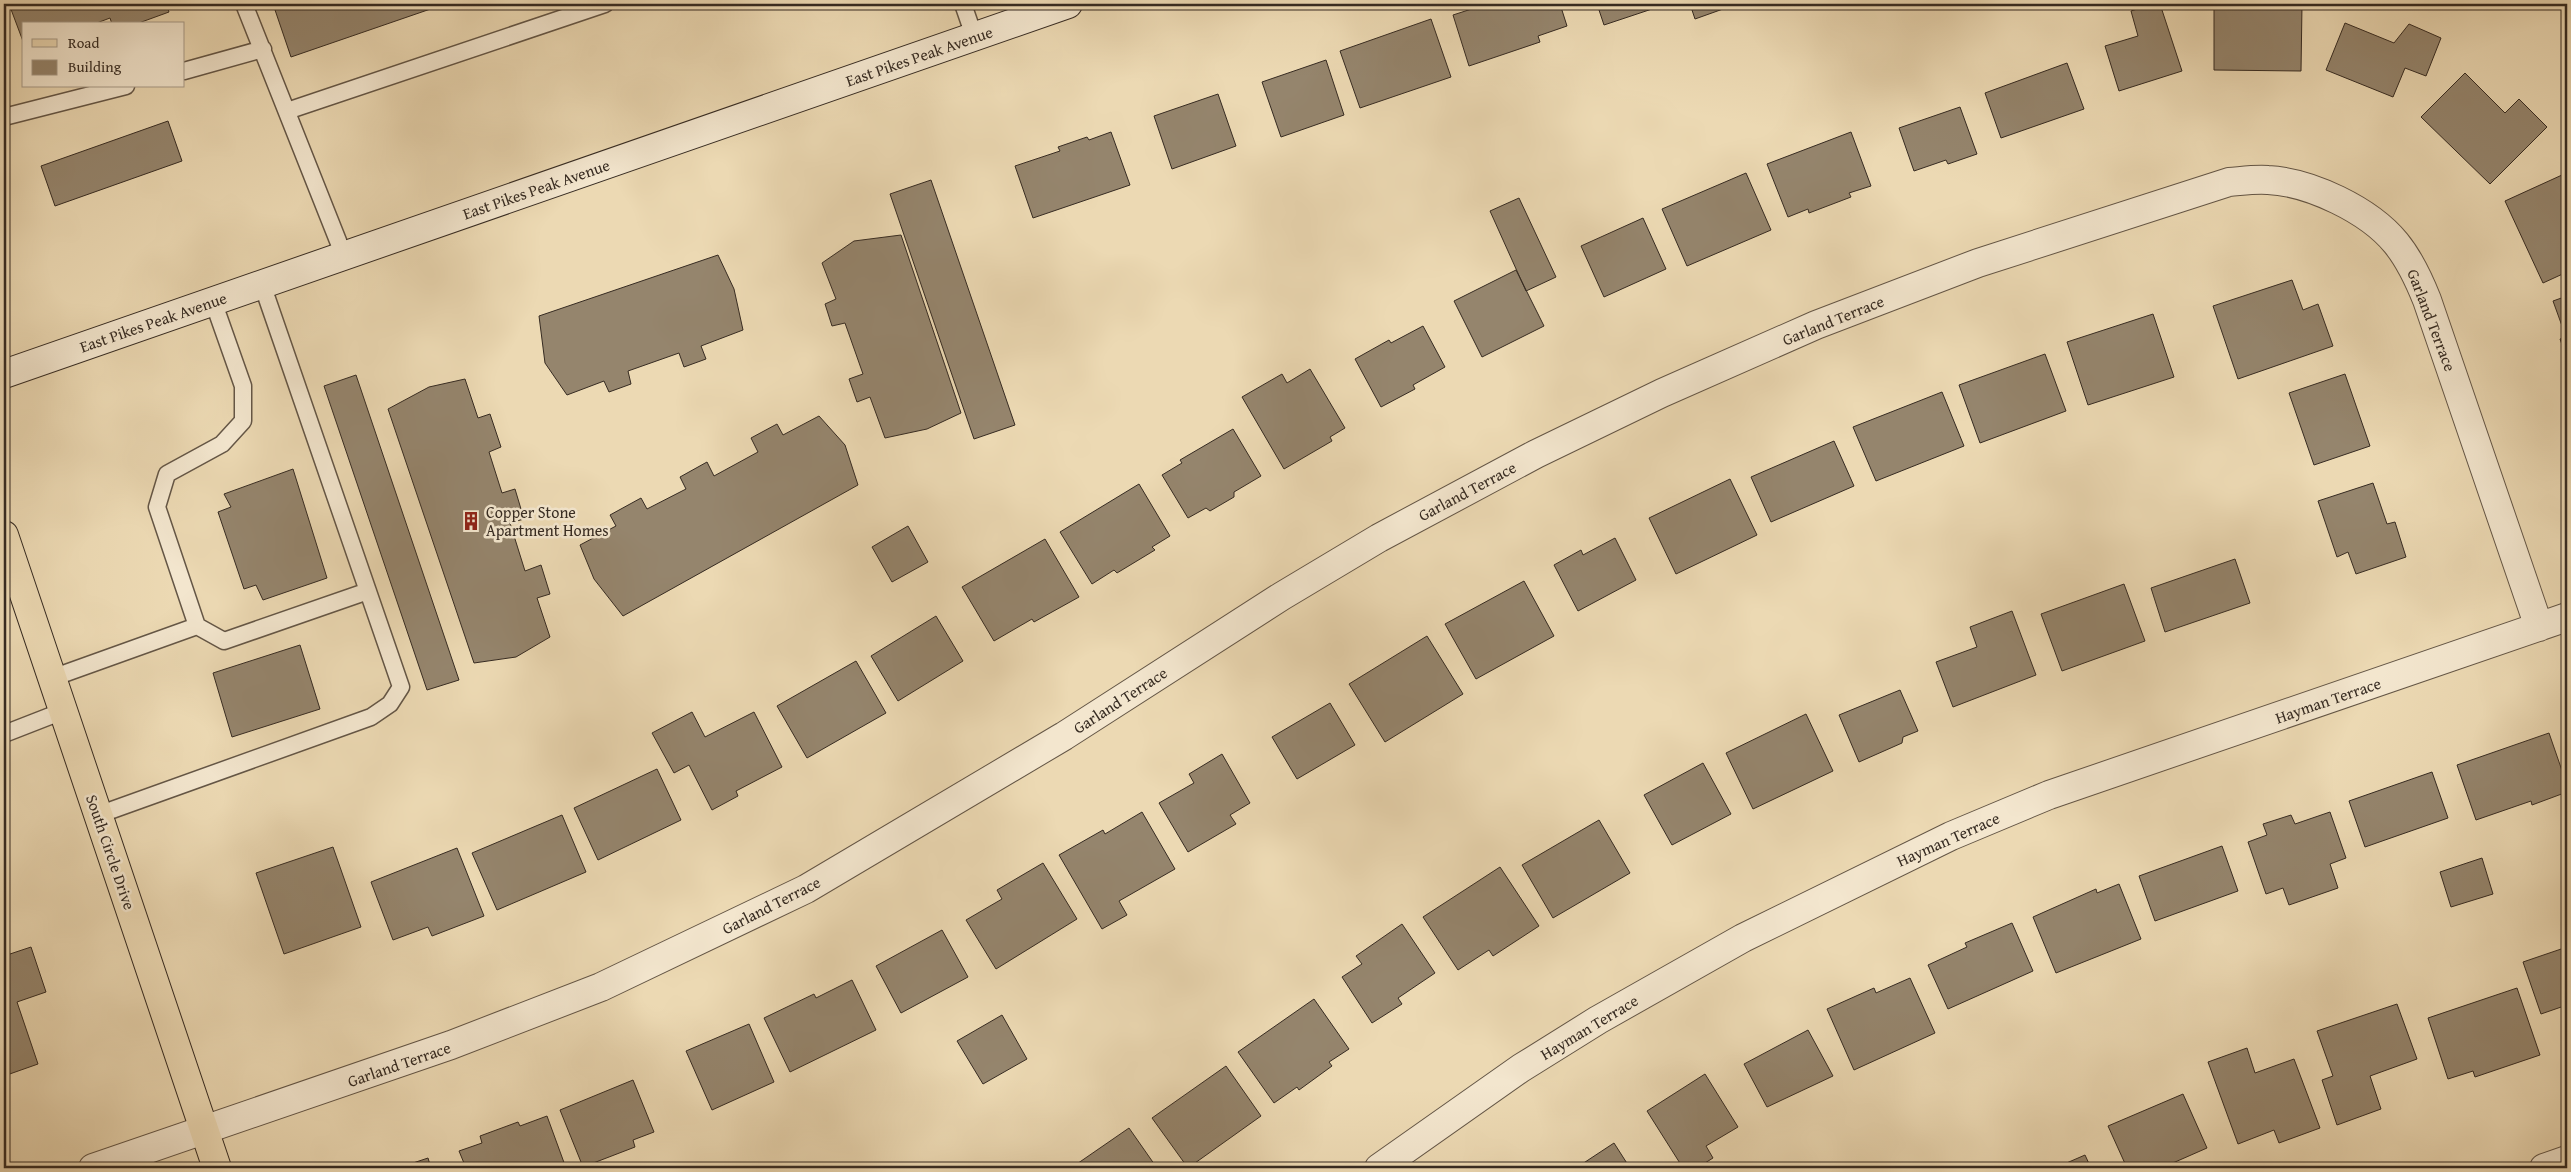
<svg xmlns="http://www.w3.org/2000/svg" width="2571" height="1172" viewBox="0 0 2571 1172" font-family="'Gentium Book Plus',serif">
  <style>
    .building { fill: #95856d; stroke: #362b22 }
    .lines { fill: none; stroke-linecap: round; stroke-linejoin: round }
    .service-casing { stroke: #645646; stroke-width: 19 }
    .minor-casing { stroke: #645646; stroke-width: 30 }
    .secondary-casing { stroke: #362b22; stroke-width: 30 }
    .primary-casing { stroke: #362b22; stroke-width: 30 }
    .service { stroke: #f3e6ce; stroke-width: 16 }
    .minor { stroke: #f3e6ce; stroke-width: 28 }
    .secondary { stroke: #f3e6ce; stroke-width: 28 }
    .primary { stroke: #ecd9b3; stroke-width: 28 }
    .labels { text-anchor: middle; dominant-baseline: central; stroke-width: 5; stroke-linejoin: round; paint-order: stroke }
    .street-label { font-size: 16px; fill: #362b22; stroke: #f3e6ce }
    .poi-label { font-size: 16px; fill: #362b22; stroke: #f3e6ce; text-anchor: start }
  </style>
  <rect width="100%" height="100%" fill="#ecd9b3"/>
  <filter id="stains"><feTurbulence type="fractalNoise" baseFrequency=".004" numOctaves="4"/><feColorMatrix values="0 0 0 0 .2 0 0 0 0 .09 0 0 0 0 .02 0 0 0 .5 -.17"/></filter>
  <radialGradient id="worn" r=".72"><stop offset=".6" stop-color="#630" stop-opacity="0"/><stop offset="1" stop-color="#630" stop-opacity=".3"/></radialGradient>
  <path class="building" d="M9,4H166L169,12L136,24H112L110,18L94,24H24V44Z
    M273,4H445L291,57Z
    M1487,4H1560L1567,26L1538,36L1540,42L1469,66L1453,15Z
    M1597,4H1667L1604,25Z
    M1690,4H1737L1695,19Z
    M2153,4H2160L2182,71L2119,91L2105,46L2138,36L2131,11Z
    M2214,5H2302L2301,71L2214,70Z
    M1431,19L1451,77L1360,108L1340,51Z
    M2345,23L2394,43L2409,24L2441,38L2426,76L2405,68L2393,97L2326,70Z
    M1326,60L1344,115L1281,137L1262,82Z
    M2067,63L2084,109L2001,138L1985,93Z
    M2465,73L2505,113L2519,99L2547,127L2490,184L2421,117Z
    M1218,94L1236,146L1172,169L1154,116Z
    M1960,107L1977,154L1948,164L1946,160L1914,171L1899,128Z
    M168,121L182,161L55,206L41,166Z
    M1111,132L1130,185L1033,218L1015,166L1060,151L1058,147L1087,137L1089,140Z
    M1851,132L1871,186L1849,193L1851,197L1809,213L1808,209L1788,217L1767,164Z
    M1746,173L1771,230L1687,266L1662,209Z
    M2562,175L2567,187V272L2543,283L2505,201Z
    M931,180L1015,425L974,439L890,194Z
    M1519,198L1556,277L1526,291L1490,211Z
    M1643,218L1666,269L1604,297L1581,246Z
    M901,235L961,413L927,429L885,438L870,397L857,402L849,379L863,374L845,323L832,326L825,304L836,299L822,263L854,241Z
    M718,255L734,289L743,330L701,346L706,359L684,367L679,353L628,371L631,384L609,392L604,381L567,395L545,363L539,316Z
    M1516,270L1544,326L1482,357L1454,301Z
    M2292,280L2303,310L2318,304L2333,346L2238,379L2213,306Z
    M2567,296V359L2560,339L2566,337L2553,301Z
    M2153,314L2174,377L2088,405L2067,342Z
    M1423,326L1445,367L1413,385L1415,389L1381,407L1355,359L1389,340L1391,343Z
    M2045,354L2066,411L1980,443L1959,385Z
    M1310,369L1345,428L1330,437L1332,441L1284,469L1242,397L1282,374L1287,383Z
    M2345,374L2370,446L2314,465L2289,393Z
    M356,375L459,680L427,690L324,386Z
    M465,379L478,418L490,414L501,447L489,452L502,493L515,489L524,519L510,523L525,571L541,565L550,594L537,598L550,637L516,657L474,663L388,409L429,387Z
    M1942,392L1964,446L1876,481L1853,427Z
    M819,416L845,445L858,485L623,616L594,579L580,545L616,526L610,515L641,498L647,509L686,489L680,477L707,462L714,476L758,452L751,438L777,424L783,435Z
    M1233,429L1261,476L1234,492V497L1210,511L1206,508L1188,518L1162,475L1182,463L1180,460Z
    M1834,441L1854,486L1771,522L1751,477Z
    M293,469L327,578L263,600L256,585L244,589L218,512L231,507L224,494Z
    M1730,479L1757,535L1676,574L1649,518Z
    M2373,483L2387,524L2395,522L2406,557L2356,574L2348,552L2337,557L2318,501Z
    M1139,484L1170,536L1152,547L1155,550L1117,573L1114,570L1092,584L1060,532Z
    M908,526L928,562L892,582L872,547Z
    M1615,538L1636,580L1578,611L1554,565L1581,550L1583,555Z
    M1045,539L1079,597L1034,622L1032,619L994,641L962,587Z
    M2235,559L2250,603L2165,632L2151,588Z
    M1524,581L1554,636L1476,679L1445,624Z
    M2124,584L2145,641L2062,671L2041,614Z
    M2012,611L2036,675L1953,707L1936,662L1977,647L1970,627Z
    M936,616L963,661L898,701L871,656Z
    M1427,636L1463,694L1385,742L1349,684Z
    M300,645L320,709L232,737L213,673Z
    M856,661L886,713L807,758L777,706Z
    M1900,690L1918,731L1903,737L1902,743L1859,762L1839,715Z
    M1330,703L1355,745L1297,779L1272,737Z
    M692,712L705,737L754,712L782,767L736,791L738,796L712,810L689,765L674,773L652,733Z
    M1806,714L1833,771L1753,809L1726,753Z
    M2567,727V745L2562,728Z
    M2549,733L2567,785V792L2532,805L2531,801L2476,820L2457,765Z
    M1222,754L1250,803L1230,815L1236,824L1188,852L1159,803L1194,783L1189,774Z
    M1703,763L1731,814L1672,845L1644,795Z
    M657,769L681,820L598,860L574,808Z
    M2432,772L2448,818L2365,847L2349,801Z
    M1142,812L1175,869L1119,901L1127,915L1102,929L1059,855L1103,830L1105,834Z
    M2330,812L2346,858L2330,864L2338,888L2289,905L2283,888L2266,894L2248,842L2267,835L2263,824L2291,815L2295,824Z
    M562,815L586,872L497,910L472,853Z
    M1599,820L1630,873L1553,918L1522,865Z
    M2222,846L2238,891L2155,921L2139,876Z
    M333,847L361,927L284,954L256,873Z
    M457,848L484,916L432,936L428,927L393,940L371,882Z
    M2482,858L2493,894L2451,907L2440,872Z
    M1043,863L1077,919L996,969L966,920L1002,899L997,890Z
    M1500,867L1539,926L1493,956L1489,950L1458,970L1423,917Z
    M2119,884L2141,939L2056,973L2033,917L2096,889L2097,893Z
    M2012,923L2033,971L1948,1009L1928,965L1967,947L1965,943Z
    M1402,924L1435,973L1398,998L1402,1004L1372,1023L1342,977L1362,964L1356,956Z
    M942,930L968,977L901,1013L876,966Z
    M31,947L46,992L17,1002L38,1064L4,1076V956Z
    M2567,947V1005L2541,1014L2523,962Z
    M1910,978L1935,1033L1854,1070L1827,1009L1874,988L1876,993Z
    M852,980L876,1030L790,1072L764,1018L814,994L816,998Z
    M2517,988L2540,1055L2475,1077L2473,1071L2448,1079L2428,1018Z
    M1314,999L1349,1049L1329,1062L1332,1066L1299,1090L1297,1087L1274,1103L1238,1052Z
    M2397,1004L2417,1059L2370,1076L2381,1109L2337,1125L2322,1080L2333,1076L2317,1031Z
    M1002,1015L1027,1059L983,1084L957,1041Z
    M749,1024L774,1082L712,1110L686,1051Z
    M1808,1030L1833,1076L1767,1107L1744,1064Z
    M2247,1048L2255,1073L2294,1059L2320,1128L2279,1143L2274,1130L2238,1144L2208,1062Z
    M1226,1066L1261,1116L1188,1168L1152,1118Z
    M1705,1074L1738,1127L1706,1146L1713,1158L1697,1168H1683L1647,1111Z
    M633,1080L654,1132L633,1140L635,1147L583,1167L560,1110Z
    M2183,1094L2207,1148L2166,1166L2167,1168H2127L2108,1126Z
    M547,1116L566,1168H466L459,1151L482,1143L480,1136L518,1122L520,1126Z
    M1129,1128L1157,1168H1071Z
    M1614,1143L1630,1168H1576Z
    M2085,1155L2091,1168H2055Z
    M428,1158L431,1168H398Z"/>
  <g class="lines">
    <g class="service-casing">
      <path id="service" d="M244,4L344,256
        M963,4L974,36
        M184,71L263,49
        M287,111L605,4
        M4,117L126,86
        M197,626L224,641L368,591
        M52,678L197,626L157,507L167,474L222,444L243,421V386L213,301
        M4,734L63,711
        M98,815L371,717L390,704L401,687L262,284"/>
    </g>
    <g class="minor-casing">
      <path id="minor" d="M93,1168L451,1045L601,987L806,889L1064,736L1282,596L1379,538L1536,454L1662,393L1816,325L1978,263L2229,182C2242,181 2255,179 2268,180C2310,182 2369,210 2396,243C2410,260 2419,280 2427,300L2539,627
        M1379,1168L1521,1068L1598,1020L1743,938L1951,836L2049,795L2567,617
        M2544,1168L2567,1160"/>
    </g>
    <g class="secondary-casing">
      <path id="secondary" d="M4,374L1068,4"/>
    </g>
    <g class="primary-casing">
      <path id="primary" d="M4,535L217,1168"/>
    </g>
    <use href="#service" class="service"/>
    <use href="#minor" class="minor"/>
    <use href="#secondary" class="secondary"/>
    <use href="#primary" class="primary"/>
  </g>
  <defs>
    <g id="building-bare" transform="scale(1.5)"><path d="M-4-6H4V6H1V3H-1V6H-4ZM-2.5-4.3h1.7v1.8h-1.7ZM.8-4.3h1.7v1.8H.8ZM-2.5-1h1.7V.8h-1.7ZM.8-1h1.7V.8H.8Z" fill="#8f2418" stroke="#f3e6ce" stroke-width="2.5" paint-order="stroke"/></g>
  </defs>
  <g fill-rule="evenodd">
    <use href="#building-bare" x="471" y="521"/>
  </g>
  <g class="labels">
    <g class="street-label">
      <text transform="translate(919 56) rotate(-19)">East Pikes Peak Avenue</text>
      <text transform="translate(536 189) rotate(-19)">East Pikes Peak Avenue</text>
      <text transform="translate(1833 320) rotate(-22)">Garland Terrace</text>
      <text transform="translate(2432 320) rotate(69)">Garland Terrace</text>
      <text transform="translate(153 322) rotate(-19)">East Pikes Peak Avenue</text>
      <text transform="translate(1467 491) rotate(-28)">Garland Terrace</text>
      <text transform="translate(1120 700) rotate(-33)">Garland Terrace</text>
      <text transform="translate(2328 700) rotate(-19)">Hayman Terrace</text>
      <text transform="translate(1948 839) rotate(-24)">Hayman Terrace</text>
      <text transform="translate(111 852) rotate(71)">South Circle Drive</text>
      <text transform="translate(771 905) rotate(-27)">Garland Terrace</text>
      <text transform="translate(1589 1027) rotate(-31)">Hayman Terrace</text>
      <text transform="translate(399 1064) rotate(-19)">Garland Terrace</text>
    </g>
    <g class="poi-label">
      <text x="486" y="512">Copper Stone<tspan x="486" dy="18">Apartment Homes</tspan></text>
    </g>
  </g>
  <rect width="2571" height="1172" fill="none" stroke="#ecd9b3" stroke-width="20"/>
  <rect x="5" y="5" width="2561" height="1162" fill="none" stroke="#362b22" stroke-width="2.5"/>
  <rect x="10" y="10" width="2551" height="1152" fill="none" stroke="#362b22"/>
  <rect x="22" y="22" width="162" height="65" fill="#f3e6ce" stroke="#a79b89"/>
  <rect x="32" y="39" width="25" height="8" fill="#ecd9b3" stroke="#a79b89"/>
  <text x="68" y="48" font-size="15" fill="#362b22">Road</text>
  <rect x="32" y="60" width="25" height="15" fill="#95856d" stroke="#a79b89"/>
  <text x="68" y="72" font-size="15" fill="#362b22">Building</text>
  <rect width="100%" height="100%" filter="url(#stains)"/>
  <rect width="100%" height="100%" fill="url(#worn)"/>
</svg>
